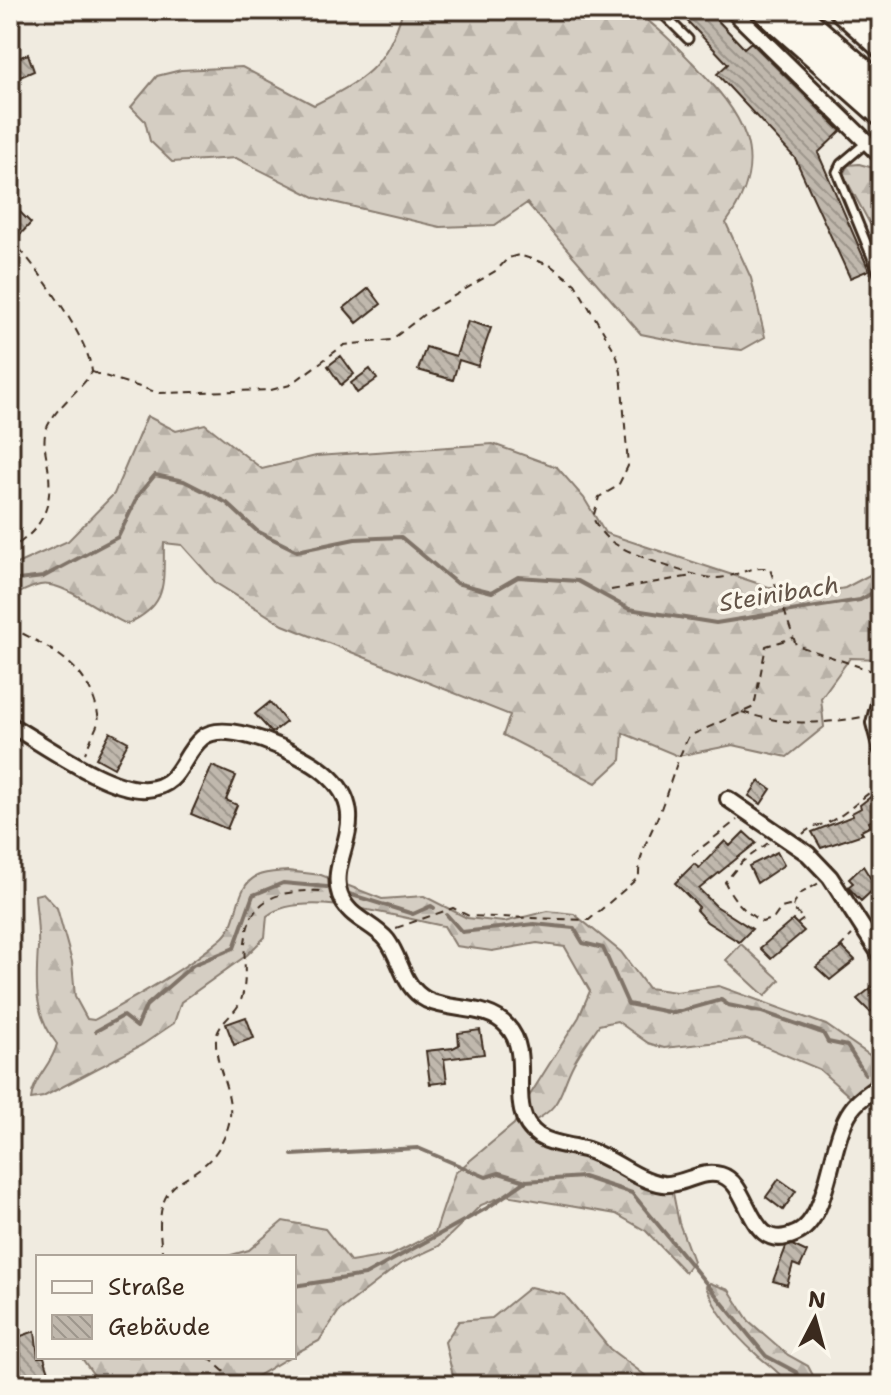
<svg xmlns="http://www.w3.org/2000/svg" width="891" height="1395" viewBox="0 0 891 1395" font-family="'Shantell Sans',sans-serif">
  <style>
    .forest { fill: url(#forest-firs); stroke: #887c70; stroke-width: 2 }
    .pitch { fill: #d5cec3; stroke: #887c70; stroke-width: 2 }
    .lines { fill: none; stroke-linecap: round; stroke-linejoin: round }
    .stream { stroke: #7f7367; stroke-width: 4 }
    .building { fill: url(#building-back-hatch); stroke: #3b2a1e; stroke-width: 2 }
    .lane-casing { stroke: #3b2a1e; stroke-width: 13 }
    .street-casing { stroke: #3b2a1e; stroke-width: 20 }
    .primary-casing { stroke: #3b2a1e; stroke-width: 28 }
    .highway-casing { stroke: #3b2a1e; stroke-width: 32 }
    .path { stroke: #3b2a1e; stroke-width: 2; stroke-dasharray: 8 6; stroke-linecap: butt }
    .lane { stroke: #fbf7ec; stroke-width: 7 }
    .street { stroke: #fbf7ec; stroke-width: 14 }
    .primary { stroke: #fbf7ec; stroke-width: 22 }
    .highway { stroke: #fbf7ec; stroke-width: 26 }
    .labels { text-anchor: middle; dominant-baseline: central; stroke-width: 7; stroke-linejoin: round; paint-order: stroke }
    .water-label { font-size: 24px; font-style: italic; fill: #635448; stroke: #fbf7ec }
  </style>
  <defs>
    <pattern id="forest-firs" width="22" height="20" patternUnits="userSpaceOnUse" patternTransform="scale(2)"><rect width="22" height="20" fill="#d5cec3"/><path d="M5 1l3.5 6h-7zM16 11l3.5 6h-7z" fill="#b8b1a7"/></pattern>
    <pattern id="building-back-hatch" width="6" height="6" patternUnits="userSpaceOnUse" patternTransform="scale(2)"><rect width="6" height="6" fill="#c0b8ad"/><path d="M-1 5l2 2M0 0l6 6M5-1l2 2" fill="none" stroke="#9d968c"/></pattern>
  </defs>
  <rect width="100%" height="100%" fill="#f0ebe0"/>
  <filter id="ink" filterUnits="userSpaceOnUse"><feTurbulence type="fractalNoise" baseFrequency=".0125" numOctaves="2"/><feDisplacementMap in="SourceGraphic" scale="16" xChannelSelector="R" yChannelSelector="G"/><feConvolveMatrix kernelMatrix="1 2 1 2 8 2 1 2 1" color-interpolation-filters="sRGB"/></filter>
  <g filter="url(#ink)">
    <path class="forest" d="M403,10H631C655,23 673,43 692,62C742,114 774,156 726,223L751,278L765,337L742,350L695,345L641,334L527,203L495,225L440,227L316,198L236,158L172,162L150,141L145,121L131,107L157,76L181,70L242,67L314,105C365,79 386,68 403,10Z
      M859,164L881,170V244L843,174L848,165Z
      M147,416L176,431L205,424L262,469L316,456L493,444L557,467L584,498L605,533L799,597L845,588L881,569V659L850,658L821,698L824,727L787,757L733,745L678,756L623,733L621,760L596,783L503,735L510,715L283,625L216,583L182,545L164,543C163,584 169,605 127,624C104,615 63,580 40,585C30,587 20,593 10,597V567L68,541L114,494Z
      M288,871L321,875L382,899L424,896L467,918L504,922L548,911L574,914L621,952L648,988L676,992L719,986L826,1025L881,1063V1100L849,1096L819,1069L747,1039L664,1048L648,1043L617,1021L599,1025C591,1037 581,1050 574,1063C559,1091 564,1107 530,1123L523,1106L579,1017L590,991L565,947L537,943L492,951L456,946L444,926C402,918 302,888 267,916L265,937L247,955L181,1002L174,1023L142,1045L43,1097L31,1099C33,1078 52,1065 57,1044C33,1013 36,984 38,947C39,930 36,912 35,895L43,893L57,908L72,962L75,997L87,1019L94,1020C137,996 183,971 221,939C241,923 233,887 257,876C265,872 279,872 288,871Z
      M519,1115L525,1125L672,1188L679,1223L693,1261L685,1272L646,1231L616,1214L506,1195L481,1205L439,1246L400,1264L339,1311L319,1341L294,1354V1257H224L249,1250L283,1221L325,1229L351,1262L392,1255L435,1233L455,1173L514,1124Z
      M710,1283L729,1290L749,1321L788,1355L808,1366L818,1385H789C779,1371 768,1365 756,1354C736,1336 716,1312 706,1287Z
      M530,1287L565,1295L610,1349L658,1385H455L445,1342L459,1321L492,1318Z
      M81,1357H289L242,1385H101Z"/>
    <path class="pitch" d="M741,944L780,980L765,996L726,960Z"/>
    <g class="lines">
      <path class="stream" d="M10,581L43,577L118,537L139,494L155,475L184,481L227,503L257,531L297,551L355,539L401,537L456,583L492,592L518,577L578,581L629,609L716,623L860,600L881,588
        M349,894L413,914L431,906L434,908
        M447,915L462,932L534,924L574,928L583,943L603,948L628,1004L674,1013L721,1000L728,1005L762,1012L823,1033L828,1042L847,1046L865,1074
        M96,1031L123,1016L137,1027L146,1006L193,965L234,948L253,895L283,883L327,887
        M292,1155L418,1148L486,1177L499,1173L526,1181L583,1177L632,1193L766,1356L796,1372L802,1385
        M294,1286L365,1275L487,1208L526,1181"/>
    </g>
    <path class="building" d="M677,10H708L744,48L751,42L841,131L818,153L869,270L850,278L795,158L717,74L728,64Z
      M28,54L34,71L13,80L10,61Z
      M17,209L31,223L17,238L10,230V216Z
      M369,288L381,304L357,323L344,308Z
      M468,321L491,328L478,366L459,360L453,380L418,370L426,347L456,356Z
      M341,356L354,374L341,385L328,366Z
      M370,369L377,379L357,393L351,383Z
      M270,702L286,722L272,733L255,714Z
      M110,732L128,742L114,768L96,758Z
      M212,766L236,776L226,800L237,805L227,829L191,814Z
      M759,781L771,789L761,804L749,796Z
      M877,792L881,799V811L876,813L879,818L869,822L871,826L861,831L863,834L821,848L812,832L853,816L852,813L861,808L860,805Z
      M744,832L756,843L699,889L716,906L752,929L739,942L707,922L696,910L699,907L675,883L694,864L699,868L725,841L730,846Z
      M777,852L784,865L757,883L749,866Z
      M863,866L876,887L861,901L848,887L853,883L849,879Z
      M793,920L804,931L771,959L760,948Z
      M842,947L855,960L830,980L816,967Z
      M881,980V1004L870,1012L857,999Z
      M246,1017L254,1038L234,1045L226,1024Z
      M480,1030L484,1054L444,1059L447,1082L430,1084L426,1051L453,1048L459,1045L458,1033Z
      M779,1179L796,1191L783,1210L766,1197Z
      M792,1245L807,1252L800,1267L793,1264L787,1285L773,1281L786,1247Z
      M35,1331L38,1357H44L50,1375L10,1385V1340Z"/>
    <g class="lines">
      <g class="lane-casing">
        <path id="lane" d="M659,10L688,39
          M873,10L874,32
          M867,142L841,164L837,172L881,279"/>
      </g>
      <g class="street-casing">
        <path id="street" d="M732,10L881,156
          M881,696L874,723L881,749
          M10,725C44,744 108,792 147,789C182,786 180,757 202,738C226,717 302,754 324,772C378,816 326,857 340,895C348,918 373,923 387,940C402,960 402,987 427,1000C452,1012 487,1004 507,1026C536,1056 502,1111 539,1136C553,1145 569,1145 584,1149C612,1156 634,1180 663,1184C683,1186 700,1169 721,1175C752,1184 747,1255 795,1234C830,1220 829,1141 851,1110C858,1099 871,1092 881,1084
          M728,799L808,854L830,877L881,956"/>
      </g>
      <g class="primary-casing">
        <path id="primary" d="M841,10L881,46"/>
      </g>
      <g class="highway-casing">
        <path id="highway" d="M766,10L881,112
          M791,10L881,88"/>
      </g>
      <path class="path" d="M10,238C34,263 89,338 92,372C80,391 54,408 46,430C43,440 45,450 47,460C54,501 47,527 10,549
        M92,372L159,393L271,390L290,385L344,345L391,340L426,313L497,270L508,258L519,255L550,265L575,284L616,353L621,372L628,466L618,486L599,497L593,518C598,528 603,536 612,542C631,555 695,578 716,578C735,578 752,564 770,569L796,645L881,674
        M611,590L692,576
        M10,627C54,650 92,667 99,721L85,753
        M742,712C783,725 820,725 862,717
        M803,834C811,825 823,826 833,820C852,810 862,796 881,785
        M768,843L742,862L725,882C732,899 746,913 762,922L774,918L781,908L789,906L804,919L797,924
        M692,855L737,820
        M793,907L798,895L819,883
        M396,928L453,908L469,916L589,920L639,877C638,850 654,830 662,806C671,782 677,759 689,736L754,707L766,646L793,638
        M839,948L852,935
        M875,978L881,971
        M163,1257C146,1156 206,1198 228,1127C237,1097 216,1072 216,1043C215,1022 237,1016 242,997C248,977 242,956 246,936C252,892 290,890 326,891
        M208,1357L239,1385"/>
      <use href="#lane" class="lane"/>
      <use href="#street" class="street"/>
      <use href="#primary" class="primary"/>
      <use href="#highway" class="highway"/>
    </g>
  </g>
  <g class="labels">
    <g class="water-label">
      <text transform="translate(779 594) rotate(-9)">Steinibach</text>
    </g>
  </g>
  <rect width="891" height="1395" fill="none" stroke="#fbf7ec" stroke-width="40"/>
  <rect x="20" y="20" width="851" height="1355" fill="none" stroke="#3b2a1e" stroke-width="3" filter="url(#ink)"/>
  <rect x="36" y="1255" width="260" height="104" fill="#fbf7ec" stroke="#aea59a" stroke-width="2"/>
  <rect x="52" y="1281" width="40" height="12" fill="#fbf7ec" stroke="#aea59a" stroke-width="2"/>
  <text x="108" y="1295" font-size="24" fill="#3b2a1e">Straße</text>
  <rect x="52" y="1315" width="40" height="24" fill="url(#building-back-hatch)" stroke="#aea59a" stroke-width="2"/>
  <text x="108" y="1335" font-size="24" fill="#3b2a1e">Gebäude</text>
  <g transform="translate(815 1319) rotate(6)" stroke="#fbf7ec" stroke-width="6" paint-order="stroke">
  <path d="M0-6L14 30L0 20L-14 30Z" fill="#3b2a1e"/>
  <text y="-12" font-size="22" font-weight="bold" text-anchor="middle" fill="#3b2a1e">N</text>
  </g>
</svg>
